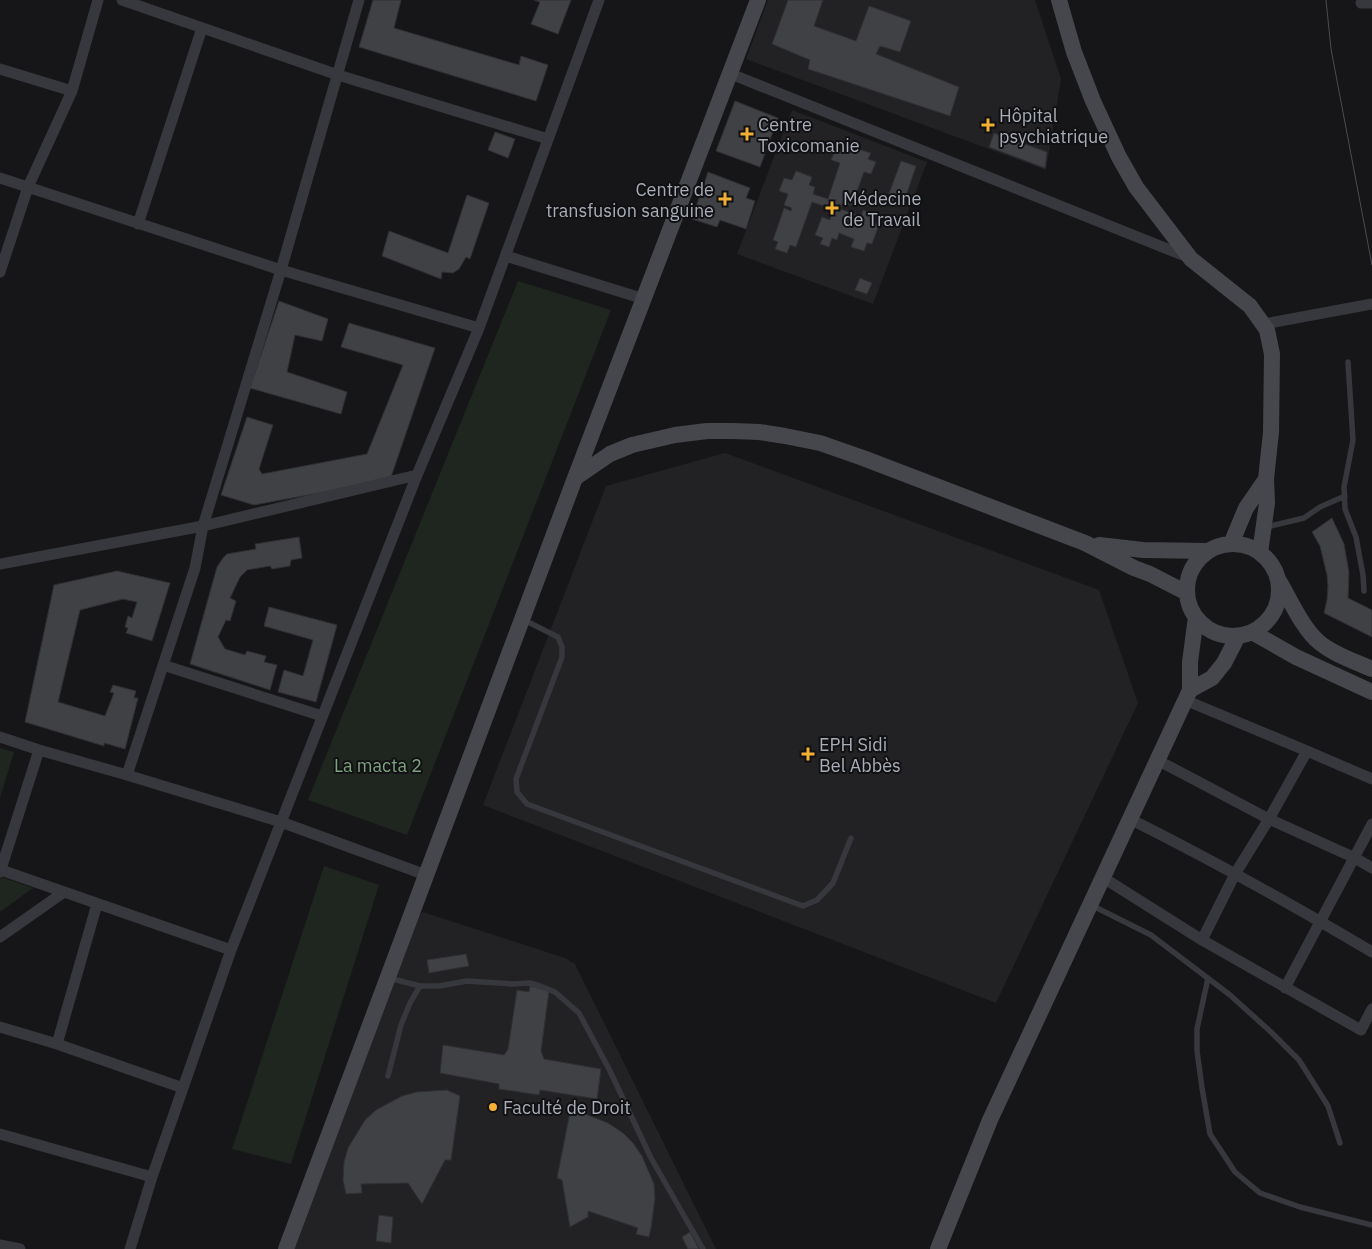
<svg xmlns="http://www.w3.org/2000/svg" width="1372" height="1249" viewBox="0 0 1372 1249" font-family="'IBM Plex Sans',sans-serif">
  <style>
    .built { fill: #222225 }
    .green { fill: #1e261f }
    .building { fill: #404145; stroke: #303034 }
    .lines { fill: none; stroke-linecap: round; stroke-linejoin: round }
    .lane { stroke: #37383d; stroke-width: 5.5 }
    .street { stroke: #37383d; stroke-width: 11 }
    .secondary { stroke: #45474d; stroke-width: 16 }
    .tram { stroke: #4a4c52; stroke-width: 1 }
    .poi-dot { fill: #f2b134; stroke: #111113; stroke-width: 2 }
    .labels { text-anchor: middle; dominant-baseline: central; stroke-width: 4; stroke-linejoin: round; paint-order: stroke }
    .poi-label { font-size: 18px; fill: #a8adb8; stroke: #111113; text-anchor: start }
    .park-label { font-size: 18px; fill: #7fa381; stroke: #111113 }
  </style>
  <rect width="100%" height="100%" fill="#161618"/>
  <path class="built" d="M768,0H1035L1061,79L1046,170L746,59Z
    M792,110L927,162L873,304L737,254Z
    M725,453L1099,590L1138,703L996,1003L483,805L606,486Z
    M423,912L565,958L575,964L716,1249H287L413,919Z"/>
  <path class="green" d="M518,281L611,310L407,835L308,800Z
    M0,748L14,752L0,798Z
    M324,866L379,885L291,1164L232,1149Z
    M1,877L33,888L0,912V880Z"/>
  <path class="building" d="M373,0H401L394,28L519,65L521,56L548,65L536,101L359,47Z
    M534,0H571L558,34L531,24L540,2Z
    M788,0H823L814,26L856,41L869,6L911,21L900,52L880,46L876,54L959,87L950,116L808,69L810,60L772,44Z
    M735,101L778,118L760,167L716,151Z
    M495,132L515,139L508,158L488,150Z
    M994,133L1047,152L1045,168L989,147Z
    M836,147L856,154L858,149L871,153L868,159L876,162L871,174L864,172L852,205L842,204L840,209L861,216L863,210L876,215L873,222L879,225L872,244L867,243L864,251L851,247L854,239L839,233L837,240L832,238L829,247L820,244L823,238L815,235L822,217L830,220L833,209L812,202L796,247L790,245L787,253L775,249L778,242L773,240L784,208L791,211L792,208L784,205L788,194L779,191L784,178L792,180L796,171L812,177L809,185L815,187L813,194L828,199L840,163L831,160Z
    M901,161L916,166L903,205L887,199Z
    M708,172L750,188L746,198L755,201L746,229L720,220L717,227L692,219Z
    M467,195L489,203L470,259L466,257L459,269L453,273L442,272L441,279L382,256L389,231L448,253Z
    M860,278L872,283L867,294L855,290Z
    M279,301L328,319L322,341L295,335L287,372L347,392L341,414L250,388Z
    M349,323L435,348L390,480L254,505L221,495L247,417L273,425L259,469L262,474L367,454L403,365L341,347Z
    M1332,518L1344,544L1349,572L1348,598L1372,610V637L1324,613L1327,600L1328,586L1327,575L1320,546L1312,532Z
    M299,537L302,558L291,560L290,566L272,569L270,566L247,570L240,577L230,598L236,601L230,621L226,620L218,637L225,649L245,655L247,651L266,656L264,662L277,665L270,690L190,664L217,567L223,558L227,554L256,549L255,544Z
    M117,571L170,583L152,641L126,633L128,628L125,627L128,616L132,618L137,602L123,599L80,610L58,702L105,716L114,693L110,692L113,685L136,691L134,698H138L125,749L104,743V746L25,722L54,585Z
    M269,607L337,625L316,702L278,692L284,670L303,676L313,640L264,626Z
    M466,954L469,966L429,973L427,960Z
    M530,986L549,991L541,1051L544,1059L601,1069L597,1099L540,1090L539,1095L499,1089V1084L440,1073L443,1045L504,1055L508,1049L517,990L529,992Z
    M447,1090L460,1096L451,1160H445L422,1204L408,1183L361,1184L362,1193L346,1194L343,1180L344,1162L348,1148L365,1120L376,1110L402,1096L417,1092Z
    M570,1112L585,1114L608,1123L623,1133L633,1143L642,1156L654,1184L655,1198L651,1228L649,1237L636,1234L638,1228L588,1211V1217L570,1227L562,1180L557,1178Z
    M379,1215L393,1217L391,1243L376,1241Z
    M690,1232L699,1249H688L682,1237Z"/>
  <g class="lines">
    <path class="lane" d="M1348,362L1353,440L1344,487L1345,509L1356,537L1363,575L1364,591
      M1266,527L1304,518L1320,507L1345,496
      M524,620L558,637L562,647V657L516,779L517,792L527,804L803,906L817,900L833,883L851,838
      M1091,905L1151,935L1230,995L1271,1032L1299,1060L1328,1106L1340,1143
      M389,978L420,986H439L467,981L512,984L530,983L540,986L555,992L579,1013L609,1069L651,1158L703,1249
      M1208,978L1197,1029V1051L1202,1088L1210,1134L1235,1172L1260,1193L1300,1207L1372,1225
      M388,1076L401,1025L410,1003L420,986"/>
    <path class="street" d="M122,0L338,75L548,139
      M1361,3H1372
      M0,69L72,91
      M731,74L1190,258
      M0,178L281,270L479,328L599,0
      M138,224L202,28
      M506,256L644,299
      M0,272L28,187L72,91L98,0
      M1264,324L1372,304
      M203,526L281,270L359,0
      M203,526L417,475L479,328
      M0,564L203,526L195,568L127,775
      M163,665L322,716
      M1185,700L1307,751L1372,779
      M0,737L39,750L127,775L281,822L426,875
      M1157,760L1269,819L1307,751
      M1130,819C1212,860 1293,905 1372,952
      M1,870L231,950
      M0,872L39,750
      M1102,877L1202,940L1361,1030L1372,1009
      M0,937L64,892
      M1202,940L1235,874L1269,819L1355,858L1372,868
      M1285,988L1372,824
      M0,1027L57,1044L183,1088
      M57,1044L97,904
      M0,1134L152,1177
      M0,1245L20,1249
      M130,1249L152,1177L231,950L417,475"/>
    <path class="secondary" d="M1059,0L1074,52L1093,101L1119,157L1136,187L1191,259L1250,306L1267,330L1272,354L1271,432L1266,479L1267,503L1260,553
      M575,478L758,0
      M1187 590a46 46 0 1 1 92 0a46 46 0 1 1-92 0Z
      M1231,544L1246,508L1266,479
      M1099,545L1143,550L1208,551
      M1279,581C1290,599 1303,630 1320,643C1335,655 1354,661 1372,669
      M1252,632L1296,657L1372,692
      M1190,690L1212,678L1224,663L1238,636
      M286,1249L575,478L610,454L632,445L675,435L707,431H733L759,432L785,436L820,443L863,458L1085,543L1134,568L1150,574L1187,593
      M938,1249L990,1120L1190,690V662L1196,617"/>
    <path class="tram" d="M1326,0L1331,49L1372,265"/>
  </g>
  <g class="poi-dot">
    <path d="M985.5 117.5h5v5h5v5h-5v5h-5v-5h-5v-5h5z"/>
    <path d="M744.5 126.5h5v5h5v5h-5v5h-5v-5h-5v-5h5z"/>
    <path d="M722.5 191.5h5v5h5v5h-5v5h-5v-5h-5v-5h5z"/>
    <path d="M829.5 200.5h5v5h5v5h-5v5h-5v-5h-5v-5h5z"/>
    <path d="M805.5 746.5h5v5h5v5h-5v5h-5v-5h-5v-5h5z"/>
    <circle cx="493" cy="1107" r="5"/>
  </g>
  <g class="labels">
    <g class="poi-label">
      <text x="999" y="115">Hôpital<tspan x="999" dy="21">psychiatrique</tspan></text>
      <text x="758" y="124">Centre<tspan x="758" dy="21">Toxicomanie</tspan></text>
      <text x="714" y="189" text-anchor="end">Centre de<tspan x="714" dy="21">transfusion sanguine</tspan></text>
      <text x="843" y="198">Médecine<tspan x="843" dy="21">de Travail</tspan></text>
      <text x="819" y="744">EPH Sidi<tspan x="819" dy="21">Bel Abbès</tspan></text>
      <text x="503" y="1107">Faculté de Droit</text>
    </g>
    <g class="park-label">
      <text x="378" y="765">La macta 2</text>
    </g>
  </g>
</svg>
